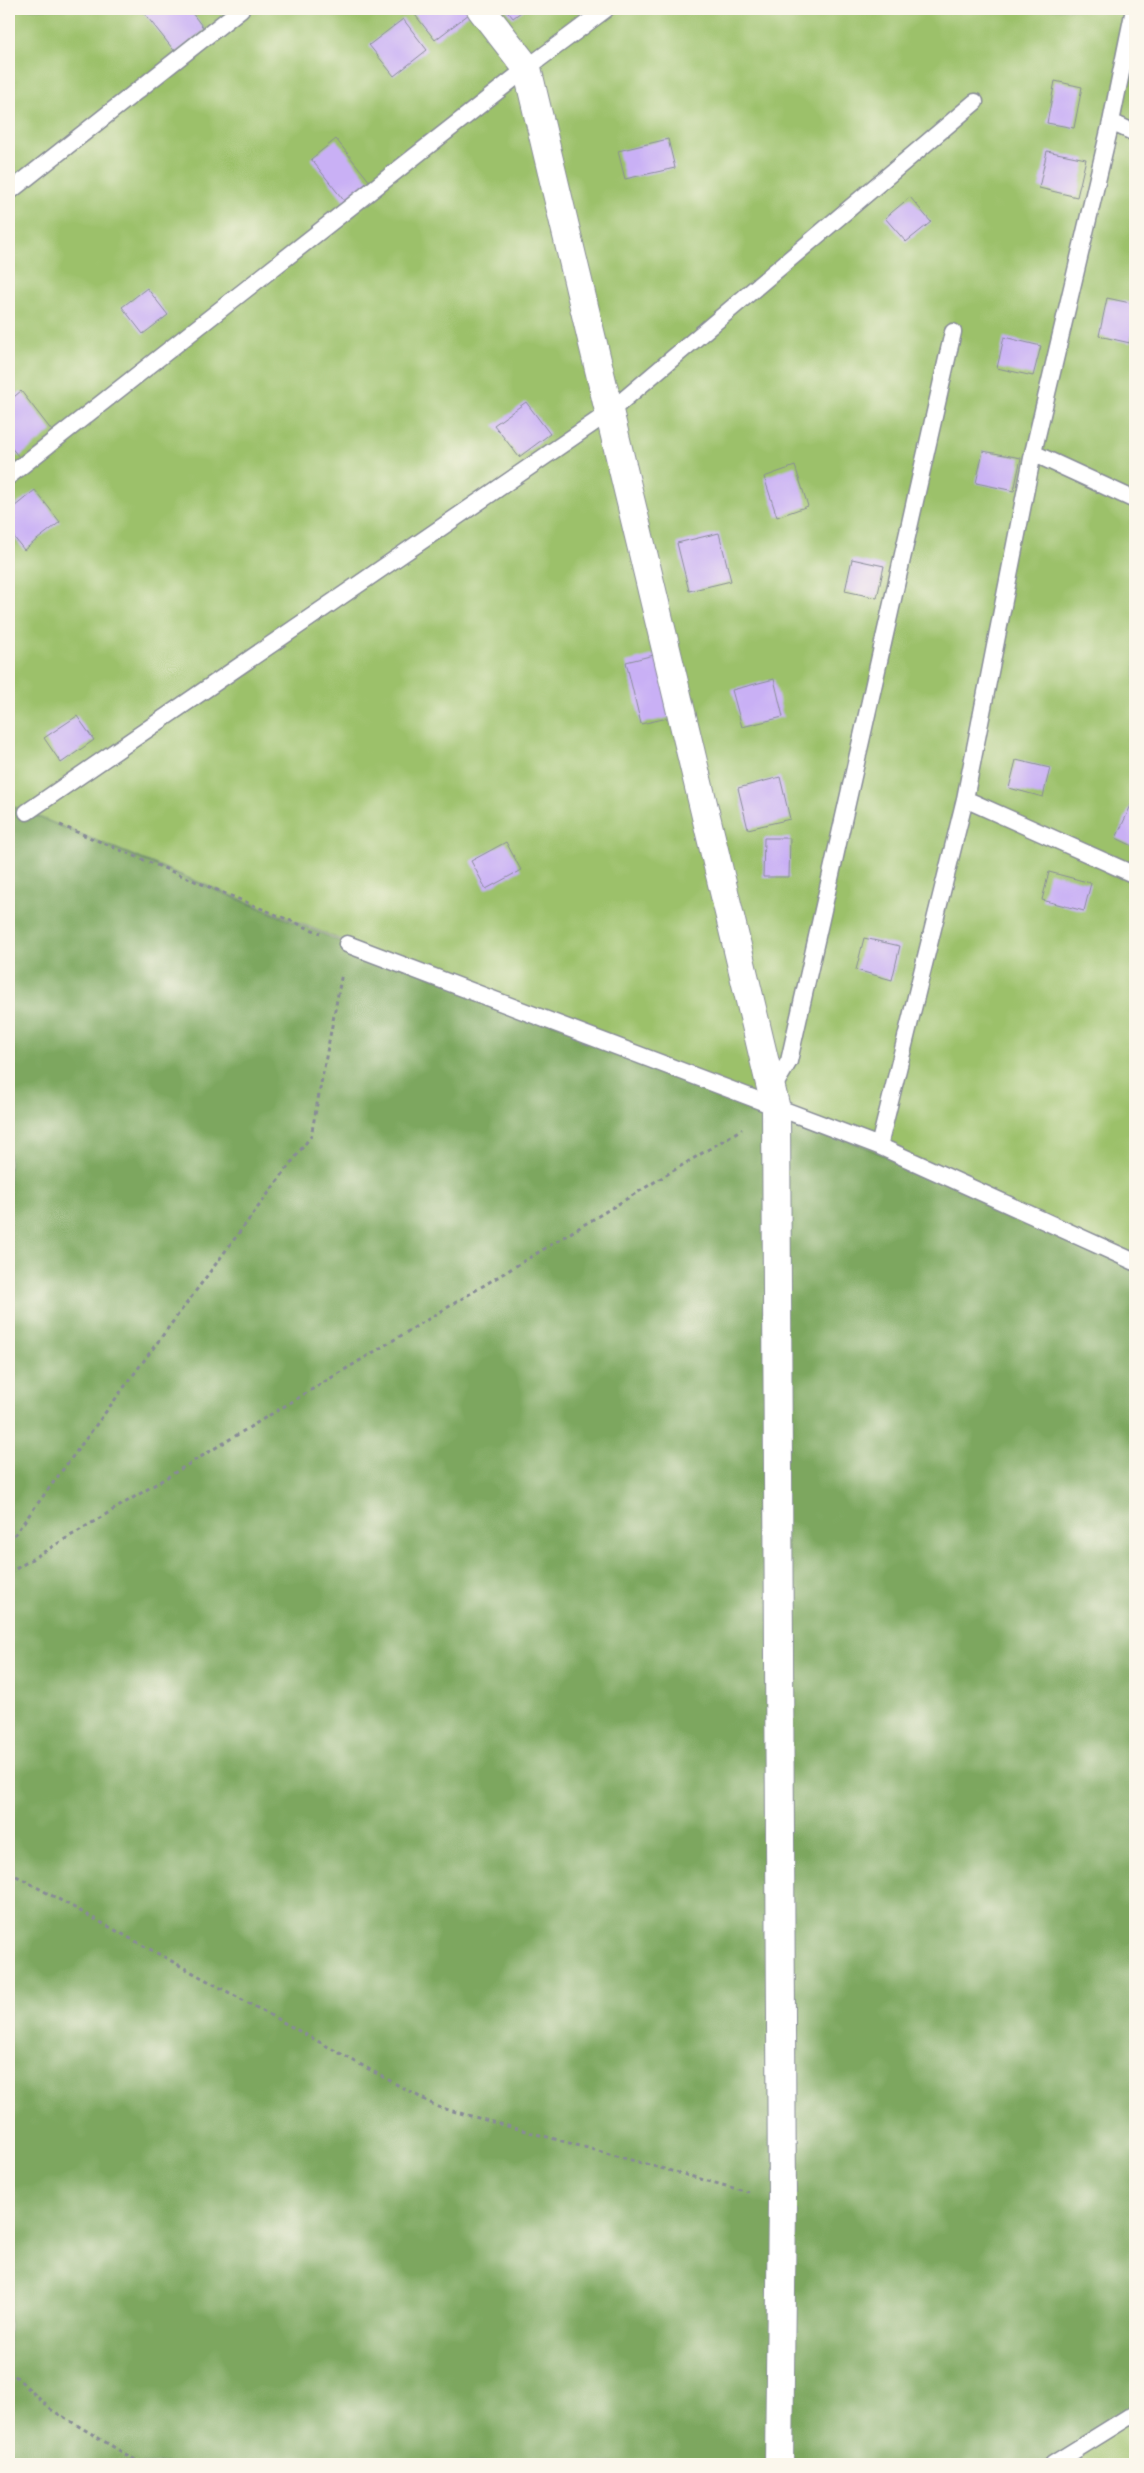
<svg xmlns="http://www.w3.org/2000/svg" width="1144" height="2473" viewBox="0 0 1144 2473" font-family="'Shantell Sans',sans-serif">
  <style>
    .green { fill: #9cc16b; stroke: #5c7864 }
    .forest { fill: #7da75f; stroke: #4c6b5e }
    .building { fill: #c9b0f5 }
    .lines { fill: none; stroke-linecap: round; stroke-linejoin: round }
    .service-casing { stroke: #888c97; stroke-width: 19 }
    .minor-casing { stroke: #888c97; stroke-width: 30 }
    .path { stroke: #888c97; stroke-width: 3; stroke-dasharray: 4 4; stroke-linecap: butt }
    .service { stroke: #fff; stroke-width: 16 }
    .minor { stroke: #fff; stroke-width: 28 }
  </style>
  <rect width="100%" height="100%" fill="#fbf7ec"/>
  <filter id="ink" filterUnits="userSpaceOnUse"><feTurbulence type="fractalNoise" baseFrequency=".02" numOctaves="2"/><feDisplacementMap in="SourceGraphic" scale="10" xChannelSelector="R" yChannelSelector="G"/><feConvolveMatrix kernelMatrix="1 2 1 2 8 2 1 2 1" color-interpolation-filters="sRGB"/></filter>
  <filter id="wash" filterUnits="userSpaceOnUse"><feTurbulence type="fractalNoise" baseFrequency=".0096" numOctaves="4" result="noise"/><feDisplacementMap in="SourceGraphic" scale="20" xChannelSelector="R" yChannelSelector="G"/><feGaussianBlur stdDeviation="1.12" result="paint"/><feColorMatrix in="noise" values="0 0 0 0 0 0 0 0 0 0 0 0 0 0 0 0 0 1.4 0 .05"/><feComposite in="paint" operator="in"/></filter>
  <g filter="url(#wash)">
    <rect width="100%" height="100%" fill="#f5e8d0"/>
    <path class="green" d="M9,9H1135V1262L9,805Z
      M1135,2413V2464H1053Z"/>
    <path class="forest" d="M9,805L347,944L776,1109L1135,1262V2413L1053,2464H9Z"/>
    <g id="blocks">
      <path class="building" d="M150,9H189L205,30L176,53L144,13Z
        M416,9H466L469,14L435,40L412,11Z
        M506,9H525L513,18Z
        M403,19L427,50L394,76L369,45Z
        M1055,81L1082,87L1074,128L1047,123Z
        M336,139L370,182L345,202L311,159Z
        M668,139L675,168L625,179L618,151Z
        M1047,151L1086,159L1077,197L1039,188Z
        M910,197L931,222L906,242L885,218Z
        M147,288L168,315L143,334L122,307Z
        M1107,298L1135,304V319L1130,343L1099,336Z
        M1004,337L1041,346L1033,376L997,368Z
        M21,391L52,431L19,457L9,445V401Z
        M526,402L550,434L519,457L494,425Z
        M983,451L1021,458L1014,491L976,483Z
        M795,466L808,506L777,517L764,477Z
        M35,490L60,522L24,550L9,531V511Z
        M719,533L731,581L689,591L677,543Z
        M852,559L884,566L877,598L845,591Z
        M666,652L681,715L641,724L626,662Z
        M774,679L783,717L742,727L732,690Z
        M77,716L94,740L61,763L44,738Z
        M1016,760L1050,768L1043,797L1009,788Z
        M780,777L790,819L748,829L738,788Z
        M1133,801L1135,803V847L1116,838Z
        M764,838H790L789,877H763Z
        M506,842L521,870L486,889L471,861Z
        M1049,872L1091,883L1084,911L1042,900Z
        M864,938L900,946L892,980L856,970Z"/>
    </g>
  </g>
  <g filter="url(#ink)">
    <use href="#blocks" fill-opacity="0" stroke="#888c97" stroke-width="1"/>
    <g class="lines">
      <g class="service-casing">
        <path id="service" d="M1111,122L1135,133
          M9,192L241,9
          M1033,453L1135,500
          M9,476L527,68L606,9
          M965,799L1135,875
          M27,812L608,413L975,102
          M347,944L879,1146L1135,1262
          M772,1090L789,1061L953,332
          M879,1146L965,799L1033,453L1111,122L1134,9
          M1053,2464L1135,2413"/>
      </g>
      <g class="minor-casing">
        <path id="minor" d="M481,9L527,68L776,1109L782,2202L779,2464"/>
      </g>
      <path class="path" d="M60,825L320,933
        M9,1542L311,1136L342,973
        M9,1573L742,1129
        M9,1872L438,2107L748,2192
        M9,2370L50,2409L142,2464"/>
      <use href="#service" class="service"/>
      <use href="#minor" class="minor"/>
    </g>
  </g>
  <rect width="1144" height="2473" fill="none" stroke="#fbf7ec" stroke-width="30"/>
</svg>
